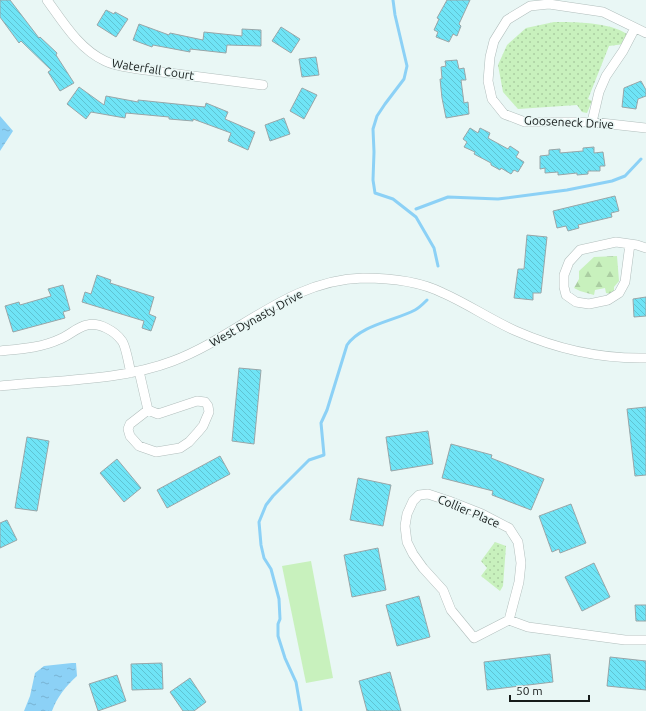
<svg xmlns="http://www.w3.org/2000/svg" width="646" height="711" viewBox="0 0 646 711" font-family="Ubuntu,sans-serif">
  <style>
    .grass { fill: #c8f1bd }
    .forest { fill: url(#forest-firs) }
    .park { fill: url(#park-dots) }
    .water { fill: url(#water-ripples) }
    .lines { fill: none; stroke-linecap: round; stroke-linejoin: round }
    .stream { stroke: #8cd1f6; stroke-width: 3 }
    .building { fill: url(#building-back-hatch); stroke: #99a6a8 }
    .minor-casing { stroke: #b1bebc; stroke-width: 10 }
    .minor { stroke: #fff; stroke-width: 9 }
    .labels { text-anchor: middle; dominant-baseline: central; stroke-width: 3; stroke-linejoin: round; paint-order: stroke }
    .street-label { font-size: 12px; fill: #161b1a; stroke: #e9f7f5 }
  </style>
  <defs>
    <pattern id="forest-firs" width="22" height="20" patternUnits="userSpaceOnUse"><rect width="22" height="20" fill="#c8f1bd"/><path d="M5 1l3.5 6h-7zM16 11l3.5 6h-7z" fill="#abcea2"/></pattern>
    <pattern id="park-dots" width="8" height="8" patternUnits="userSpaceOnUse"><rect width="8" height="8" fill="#c8f1bd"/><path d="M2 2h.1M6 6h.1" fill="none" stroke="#abcea2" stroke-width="1.8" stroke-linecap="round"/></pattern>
    <pattern id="water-ripples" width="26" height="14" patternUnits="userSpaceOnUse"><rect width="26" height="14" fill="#8cd1f6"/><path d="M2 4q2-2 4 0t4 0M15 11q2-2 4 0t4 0" fill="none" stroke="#78b3d2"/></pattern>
    <pattern id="building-back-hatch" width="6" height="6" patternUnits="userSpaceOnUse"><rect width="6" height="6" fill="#6fe4f6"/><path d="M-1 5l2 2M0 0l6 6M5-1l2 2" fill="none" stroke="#5fc3d2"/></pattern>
  </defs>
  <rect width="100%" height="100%" fill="#e9f7f5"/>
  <path class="grass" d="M311,561L333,678L306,683L282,566Z"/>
  <path class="forest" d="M617,256L619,281L614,287V291L611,294L606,293L605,288L595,290L594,295L580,291L574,288L579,279V271L594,257Z"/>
  <path class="park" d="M554,22C575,22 609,22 627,34L624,44L609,46L588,99L592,101L587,113L582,112L577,105L518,109L503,92L498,65L507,45L526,28Z
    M495,542L506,546L503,586L500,591L481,576L487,568L481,561Z"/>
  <path class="water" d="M0,116L13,131L0,151Z
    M72,663H76L77,676C66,686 57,697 52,711H24L30,696L35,673L44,666Z"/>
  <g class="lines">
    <path class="stream" d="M393,0L395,15L407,66L404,79L385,104L377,116L373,129L374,152L373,180L375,193L393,199L416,217L434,248L438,266
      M416,209L448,197L498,199L567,190L612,181L625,176L641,159
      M301,711L296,682L285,658L278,636V624L280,619L279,599L271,569L264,558L261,545L259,522L266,505L273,496L309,460L324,455L321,423L327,410L347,345C361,325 394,321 415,310C419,308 423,304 427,300"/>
  </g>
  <path class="building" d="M0,0H10L39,38L40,37L57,53L56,55L74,83L60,91L48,72L51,70L21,41L19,43L0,17Z
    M447,0H470L459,24L461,26L457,36L453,34L449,42L436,37L438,32L434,30L439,19L437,18Z
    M106,10L114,14L115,12L128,19L116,37L97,25Z
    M139,24L169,35L170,33L203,40L204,32L242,36V29L261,30V46L227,45L226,53L190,49V52L153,45L152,47L133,40Z
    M281,27L300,39L291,53L272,41Z
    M316,57L319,75L302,77L299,59Z
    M457,60L459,69L464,68L466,80H461L464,103L468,102L469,114L446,118L442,98L440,79H442L441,67L446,66L445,61Z
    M641,81L646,90V96L638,99L636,109L622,107L624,88Z
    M79,87L104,105L106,96L138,102V100L205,107L206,103L228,112L225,119L255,132L248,150L228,141L231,133L193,119V121L169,119V117L126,113L125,118L91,112L86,119L67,104Z
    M302,88L317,95L304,119L290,111Z
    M284,118L290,134L270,141L265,125Z
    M470,128L478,133L480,128L490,133L488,138L508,149L510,146L519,152L516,157L524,162L518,172L514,170L511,174L501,168L500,170L491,165V163L474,154L475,152L464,147L467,142L463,139Z
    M594,147V153L603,152L605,166H600V171H588V174L577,175V173L558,175V172L545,173V168L540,169V156L549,155V150L560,149V153L583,151V148Z
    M615,196L619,211L611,213L612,217L578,225L579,228L568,231L566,226L557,228L553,211Z
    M527,235L547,237L541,293H533V300L514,298L518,269H524Z
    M97,275L111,280L110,283L154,297L149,314L156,317L151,331L142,328L144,321L82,302L85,292L91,294Z
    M63,285L70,310L63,312L65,318L13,332L5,306L19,302L20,305L51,296L48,289Z
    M646,297V316L634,317L633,299Z
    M239,368L261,370L254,444L232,441Z
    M646,407V475L635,476L627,409Z
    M428,431L433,464L391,471L386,437Z
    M27,437L49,441L37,511L15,508Z
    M451,444L492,455L491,458L544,479L531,510L492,495L493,491L442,478Z
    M220,456L230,474L167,508L157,490Z
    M117,459L141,488L124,502L100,473Z
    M358,478L391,485L383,526L350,520Z
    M571,504L586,543L560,553L559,549L552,552L539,516Z
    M7,520L17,540L0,548V523Z
    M378,548L386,590L352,597L344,555Z
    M594,563L610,597L582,611L565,577Z
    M419,596L430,637L397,646L386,605Z
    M635,605H646V621H636Z
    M550,654L553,682L487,690L484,662Z
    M610,657L646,661V690L607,686Z
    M162,663L163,689L132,690L131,664Z
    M390,672L401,711H367L359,681Z
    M117,675L126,701L98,711L89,684Z
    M190,678L206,702L194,711H183L170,692Z"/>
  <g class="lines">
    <g class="minor-casing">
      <path id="minor" d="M47,0C63,22 79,49 105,61C115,66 127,67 138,69L263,85
        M646,33L603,12L549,4L530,6L507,20L494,41L490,57L488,81L492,99L504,114L525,122H592L646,128
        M592,122L599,92L606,76L623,51L635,28
        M630,244L625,282L619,293L608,300L589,304L576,302L566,295L564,287V275L569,262L580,250L616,242L637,245L646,248
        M0,351C20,349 41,348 60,339C70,335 77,327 87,325C99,322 115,331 122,341C126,346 129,366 131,373
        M139,371L148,410L130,424L128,429L130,436L139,446L156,452L180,448L189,442L198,432L203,426L209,412L208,406L205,402L197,401L158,414L148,410
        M0,386C55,380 121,381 173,361C239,336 288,280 363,278C389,278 419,281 443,293C468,304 491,320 516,331C557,349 602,359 646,358
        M509,620L519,582L521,563L518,542L509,528L482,514L449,501L428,494L419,495L413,501L407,514L405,526L407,542L413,554L423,568L443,590L451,610L474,638L509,620L528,627L625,640H646"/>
    </g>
    <use href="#minor" class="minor"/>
  </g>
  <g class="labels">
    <g class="street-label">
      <text transform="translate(153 69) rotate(9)">Waterfall Court</text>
      <text transform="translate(569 122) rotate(3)">Gooseneck Drive</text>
      <text transform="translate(256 318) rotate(-29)">West Dynasty Drive</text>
      <text transform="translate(469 511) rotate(23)">Collier Place</text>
    </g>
  </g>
  <path d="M510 695v6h79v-6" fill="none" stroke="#161b1a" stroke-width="2"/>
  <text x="516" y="695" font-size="12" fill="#161b1a" stroke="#e9f7f5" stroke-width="3" paint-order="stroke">50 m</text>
</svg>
